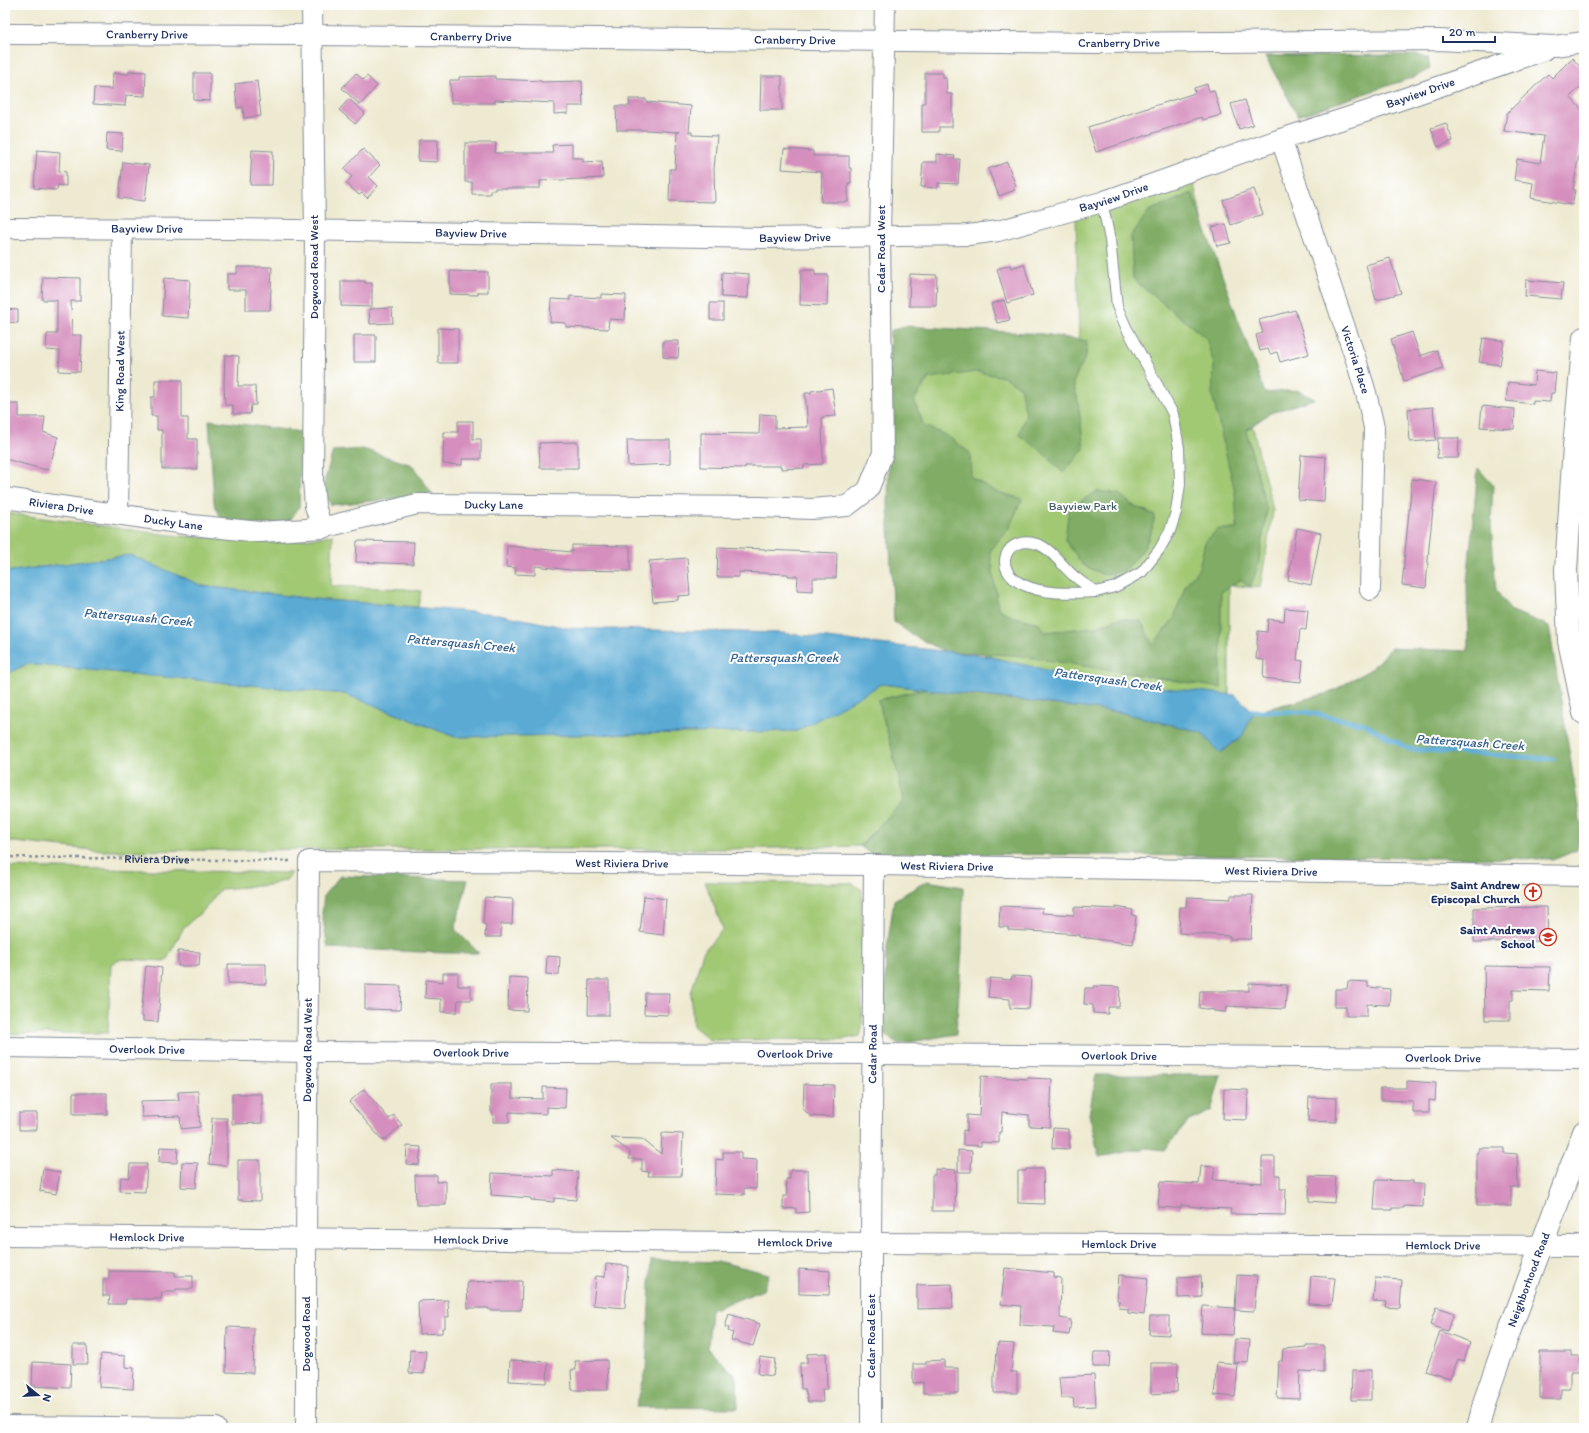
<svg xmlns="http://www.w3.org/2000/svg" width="1589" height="1433" viewBox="0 0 1589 1433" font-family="Itim,sans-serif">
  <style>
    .green { fill: #a1c873; stroke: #5e7c68 }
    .forest { fill: #80ac65; stroke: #4e6e62 }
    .water { fill: #5aaad4; stroke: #3a6c99 }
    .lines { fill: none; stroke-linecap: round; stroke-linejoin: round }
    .stream { stroke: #5aaad4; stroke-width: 5 }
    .building { fill: #d58fbe }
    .service-casing { stroke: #848c98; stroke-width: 12 }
    .minor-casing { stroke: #848c98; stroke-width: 22 }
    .tertiary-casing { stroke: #848c98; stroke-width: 24 }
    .path { stroke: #848c98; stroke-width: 2.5; stroke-dasharray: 3 3; stroke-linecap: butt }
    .service { stroke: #fff; stroke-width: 10 }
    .minor { stroke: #fff; stroke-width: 20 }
    .tertiary { stroke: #fff; stroke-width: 22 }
    .labels { text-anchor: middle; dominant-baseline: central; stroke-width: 4; stroke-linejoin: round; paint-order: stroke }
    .street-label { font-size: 12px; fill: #1b2f5e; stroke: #fff }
    .park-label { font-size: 12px; fill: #435d64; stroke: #fff }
    .poi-label { font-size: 12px; font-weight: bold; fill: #1b2f5e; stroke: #fff; text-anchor: end }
    .water-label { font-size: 13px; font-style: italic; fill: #34608d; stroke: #fff }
  </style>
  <rect width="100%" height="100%" fill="#fff"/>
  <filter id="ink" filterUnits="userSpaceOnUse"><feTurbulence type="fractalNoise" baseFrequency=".025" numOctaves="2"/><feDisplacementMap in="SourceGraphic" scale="8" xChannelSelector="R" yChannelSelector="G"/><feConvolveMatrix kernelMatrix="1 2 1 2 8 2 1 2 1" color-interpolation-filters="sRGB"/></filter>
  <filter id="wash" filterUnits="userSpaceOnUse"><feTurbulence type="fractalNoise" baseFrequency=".012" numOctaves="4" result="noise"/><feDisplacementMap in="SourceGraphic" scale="16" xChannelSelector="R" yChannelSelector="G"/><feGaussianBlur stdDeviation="0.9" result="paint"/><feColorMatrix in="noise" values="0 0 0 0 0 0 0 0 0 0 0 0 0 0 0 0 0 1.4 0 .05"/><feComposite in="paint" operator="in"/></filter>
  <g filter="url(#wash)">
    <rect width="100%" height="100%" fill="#eeead1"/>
    <path class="green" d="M1192,177L1273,511L1260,588L1229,585V695L1093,681L986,656L896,531L895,334L1079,341L1076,216Z
      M5,513L170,535L275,543L333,535L331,586L405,589L421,591L418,607L313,599L203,586L130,555L5,572Z
      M27,664L345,694L455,737L797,731L881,684L926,689L878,700L891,745L904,800L860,846L728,849H366L103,851L5,841V675Z
      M5,867L292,873L286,880L269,885L220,889L205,909L184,927L166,961L122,959L111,964L108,1033L5,1034Z
      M705,882L852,883L862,890V1027L860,1036L844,1039L710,1040L693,1026L691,993L703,952L723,929Z"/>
    <path class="forest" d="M1418,55L1428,58L1430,69L1414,77L1298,116L1265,56Z
      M1192,193L1265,393L1297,390L1314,399L1270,413L1246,430L1267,510L1258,566L1250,587L1240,580L1221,592V688L1015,655L946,652L914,636L894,622L888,508L890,331L904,326L1043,334L1087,341L1086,356L1073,382L1078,401L1084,449L1063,473L1039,449L1019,435L1026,414L1020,387L1004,377L977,372L929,378L914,400L924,426L946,435L970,453L971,477L994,491L1022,499L1009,528L990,551L998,608L1011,616L1039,623L1045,632L1095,627L1120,618L1141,621L1153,645L1174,618L1186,584L1199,568L1205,542L1218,529H1237L1235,492L1212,394L1214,365L1206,338L1133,279L1131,236L1149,211Z
      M209,420L301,432L299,507L291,519L273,525L223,523L214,503Z
      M363,449L412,465L433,495L331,505L322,490L333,451Z
      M1478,468L1493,485L1491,525L1496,590L1510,610L1549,626L1581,825L1577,850L1555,859L869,853L860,846L904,800L891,745L878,700L926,689L1119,712L1201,732L1221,753L1242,736L1254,712L1329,693L1371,669L1391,648L1468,651L1467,582Z
      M1098,491L1119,494L1132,505L1155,515L1151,533L1143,550L1125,570L1104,575L1083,565L1065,540L1069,508Z
      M340,876L468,880L455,929L479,953H445L328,948L322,914L324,895Z
      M927,881L963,887L962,950L956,1034L899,1044L884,1035L886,954L894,900Z
      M1096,1075H1221L1211,1111L1189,1121L1164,1150L1147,1148L1099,1157L1089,1114Z
      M651,1260L721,1262L769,1274L763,1290L711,1310L708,1348L737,1377L738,1408L636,1407L646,1371Z"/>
    <path class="water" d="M130,555L203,586L313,599L498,614L568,628L783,633L986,656L1093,681L1235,695L1254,712L1242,736L1220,753L1201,732L1119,712L882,684L797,731L455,737L345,694L27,664L5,675V572Z"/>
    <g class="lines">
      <path class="stream" d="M1248,711L1306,712L1365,724L1409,749L1553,759"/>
    </g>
    <g id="blocks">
      <path class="building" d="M1572,58L1584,71V83L1570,97L1584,112V124L1573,189L1575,190L1572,205L1531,198L1533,183L1514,180L1517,159L1540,163L1544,136L1504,131L1507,113L1548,74L1552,78Z
        M129,71L146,72L145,96L126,95L125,106L93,104L94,88L112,89L113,73L129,74Z
        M194,73H210V101L194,100Z
        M356,73L363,80L367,76L377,86L360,105L342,88Z
        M925,73H943V78H946L947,94H952V127H939V132H922V103H925Z
        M495,76V79L541,81V82L582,81L583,106H568V113L554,114V103L495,100V103H451L450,80H459V77Z
        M761,76H782V110H760Z
        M257,81L261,116L244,118L243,107L237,108L235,84Z
        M1207,84L1209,91L1214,90L1221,115L1203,120L1202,117L1096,152L1088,127L1195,93L1194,88Z
        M349,99L365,113L355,124L339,110Z
        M629,99H646V102L691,106L689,132H692V135L717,136L714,169L715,202L669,201L670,169H675L677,132H680L648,130H617L616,106H630Z
        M1245,100L1253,125L1239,129L1231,104Z
        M1446,123L1453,141L1438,147L1431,128Z
        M107,133L123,134L122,151L106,150Z
        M419,140H438L437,162L418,161Z
        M465,143H496L495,153H553L552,145L572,144V158H583V162L602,161L603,178L540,181V188H495V190H490V194H472V182H465Z
        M363,149L380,165L369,177L378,186L367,198L362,193L359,195L346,183L352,177L344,169Z
        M784,149L813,151V156H849V168H851V183H848V202H821L822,172L782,169Z
        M37,150L60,152L59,171L66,172V186L58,185L57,190L34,188Z
        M252,150L273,151L272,185H250Z
        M937,154L955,156L954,159H960L958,184L938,183V188L921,187L923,162H937Z
        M123,162L149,165L145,201L119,198Z
        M1007,162L1016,186L1013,187L1015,190L999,196L988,169Z
        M1254,189L1263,214L1231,225L1223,200Z
        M1226,224L1231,243L1217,246L1212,227Z
        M1390,258L1401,293L1376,300L1366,265Z
        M1024,264L1033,295L1007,303L997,269L1010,265L1011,268Z
        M237,267H272L270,310H246V290H227V274H237Z
        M801,270H815V275H828L827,306L800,305Z
        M450,271L488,272V292H478V295L450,294Z
        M722,272L749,274L748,298L721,297Z
        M910,274L937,275L936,306H909Z
        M43,277L80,278V301H71L72,335H82L80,372L59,371L60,351L46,350L47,334H57V300H42Z
        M164,278L190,280L188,318L162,316Z
        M1526,280L1563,283L1561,299L1525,296Z
        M341,281H365V283H372V307L341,306Z
        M601,294L626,295L625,320L609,319L608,329L566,327V323L550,322L551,299L570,300V296L601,298Z
        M1004,300L1010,320L997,323L991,304Z
        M710,303H723V320H710Z
        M392,308L393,323L370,324L369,309Z
        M5,309L18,310V323L5,322Z
        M1295,310L1309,354L1280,362L1277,352L1270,354L1268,349L1260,351L1256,335L1263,333L1259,320Z
        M438,328L458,329V363H438Z
        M1412,332L1420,356L1437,350L1443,369L1404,381L1391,339Z
        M354,335H376V362H354Z
        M1483,338L1504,341L1500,365L1479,362Z
        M663,341H679L678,358L663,357Z
        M225,355L239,356L238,386H255L256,405H251L250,414H233V405H225L224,383Z
        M1535,371L1556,373L1554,393H1551L1550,402L1533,401V404L1506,401L1508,382L1534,385Z
        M155,380H182V418H188V439H197V469H162V430H157V416H151V397H155Z
        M832,388L836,416L822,417L823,464L804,465V468L781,469V466H745V468L701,467V433L759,434L760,414L775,415V428L808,427L805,393H811V391Z
        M5,404H19V417H45L43,432L58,437L49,469H47L46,470L5,459Z
        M1482,406L1515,409L1514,429L1480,427Z
        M1433,407L1436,440L1410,442L1408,409Z
        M458,421H473V439H481V459H462V465L443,464L444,432H458Z
        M1438,438H1459L1458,458H1437Z
        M627,440H670V464L628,466Z
        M578,442V468H540L539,443Z
        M1301,455L1326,457L1324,502L1298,500Z
        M1412,479L1436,482L1429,546L1426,588L1402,585Z
        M1297,528L1321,533L1311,585L1288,580Z
        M357,541L414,542L413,564L356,562Z
        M572,545L630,546V571L571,570L535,566V575L515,574L516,568L506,567L507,546L572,552Z
        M718,547L765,549V550L837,553L836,578H813V591L797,590L798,576H788V574L739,572V577H717Z
        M687,558L690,595L678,596V600L653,602L649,561Z
        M1285,608L1308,610L1306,630L1300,629L1297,660L1303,661L1301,682L1263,678L1264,660L1256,659L1258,631L1267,632L1268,619L1284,621Z
        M1231,895H1253L1251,939H1230V936L1179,933L1180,907H1186L1187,897L1231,899Z
        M644,896L666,899L663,935L640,932Z
        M485,897L513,899L512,924H501V937H485L486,925L483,924Z
        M1000,906L1043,908L1042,913L1074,915V907L1116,909V907L1133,910L1132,915L1136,916L1133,944L1080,937V935L1066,934V933L1008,930V927H999Z
        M1547,907L1548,941L1474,942V908Z
        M178,951L200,952L199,966H178Z
        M547,956L560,957L559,975L546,974Z
        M228,964H266V984L228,983Z
        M146,966L162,968L158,1022L143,1021V1016H141Z
        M1484,966L1550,967L1549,991L1513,990V1000H1510V1020H1485Z
        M443,973H458V986H471V1000H458L457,1012H441V999L425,998L426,980L443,982Z
        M1012,976L1031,977L1029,1009L1010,1008V999L988,997L990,978L1011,980Z
        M509,977L528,978L527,1011L508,1010Z
        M589,980H609V1015H588Z
        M1348,981L1368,982V987L1390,989L1389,1005L1367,1004V1016H1346V1007H1335V989H1347Z
        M1249,983L1287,985L1285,1009L1227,1006L1226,1012L1214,1011V1010L1199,1008L1200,991H1249Z
        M365,985L401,986L400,1010L365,1009Z
        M1094,986L1120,987L1119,1007H1108V1014L1093,1013V1005L1084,1004L1085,988H1093Z
        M645,993H669L668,1015L644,1014Z
        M981,1076L1028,1079L1029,1078L1052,1079L1050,1127L1029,1126V1115L1002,1112L1001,1132H999V1143L981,1142V1146L963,1145V1130L967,1131V1115L979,1116Z
        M1407,1081L1436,1083L1435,1101L1429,1100V1113H1413V1101L1380,1100V1088H1407Z
        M491,1084H512V1098L543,1099V1087L566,1088L565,1108L546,1107V1114L509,1112V1122H493V1112H491Z
        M804,1084L834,1085L833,1117L810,1116L803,1109Z
        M364,1089L389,1119L394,1115L402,1125L383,1141L349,1102Z
        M1224,1089L1248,1090L1247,1120L1223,1119Z
        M198,1091L200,1127L181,1129L180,1116L142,1117L141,1101L179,1100L178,1092Z
        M73,1093H107V1114H73Z
        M232,1094H262V1123L232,1124Z
        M1309,1097L1337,1098L1336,1122L1308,1121Z
        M19,1113H37V1130H19Z
        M212,1118H227V1166L209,1164Z
        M1053,1128L1068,1129V1134H1070L1069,1149L1052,1148Z
        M664,1133L683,1134L681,1176H648L649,1172L642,1171V1159H629L630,1152L611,1138L642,1139L661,1154L662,1134Z
        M407,1146L421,1147L419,1165L406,1164Z
        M160,1147L178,1148L177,1163L159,1162Z
        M1479,1148H1504V1153L1517,1154L1518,1187H1511V1206H1477V1152H1479Z
        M958,1150L972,1151L971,1172H958Z
        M723,1152H741V1159L757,1160L756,1189L744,1188V1195L715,1194L716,1159L723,1160Z
        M1262,1157H1275V1175H1280V1189H1286L1285,1215L1230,1214L1231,1209L1206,1208L1181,1205V1208H1175L1158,1207L1160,1182L1199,1184L1201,1166L1215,1167L1213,1180L1262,1183Z
        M238,1160H260V1201L238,1200Z
        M182,1162L198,1163L196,1188L181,1187Z
        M130,1164H147L145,1192L120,1191L121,1177L129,1178Z
        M43,1169L60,1172L56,1194L40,1191Z
        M935,1169L956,1170L955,1211H932V1175H935Z
        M1026,1169H1043L1044,1204L1018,1203V1171H1026Z
        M553,1170L578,1172L576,1200L554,1198V1202L531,1200V1198L491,1195L492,1173L553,1176Z
        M790,1170H808L809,1212L796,1213V1208L783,1209V1196H787L786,1179H790Z
        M415,1175H437V1182L446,1181V1205H416Z
        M1310,1176L1336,1177L1334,1203L1309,1201Z
        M1376,1180L1413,1181V1184H1424L1423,1207L1404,1206V1208H1392V1210H1374Z
        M606,1264L628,1266L625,1308L593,1305L596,1276L605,1277Z
        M1005,1268L1054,1273V1277L1061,1278L1060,1318L1071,1320L1069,1335L1053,1333L1054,1327L1020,1325L1021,1306L1001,1304Z
        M799,1269L830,1271L829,1295L799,1294Z
        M109,1271L175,1272V1276H193V1289H176V1292H162L161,1299H126L125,1304H109L110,1296H103V1279H109Z
        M1119,1275L1148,1278L1144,1315L1128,1313V1309L1119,1308L1120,1301L1117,1300Z
        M1237,1275L1257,1276L1254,1311L1235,1310Z
        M1201,1276L1202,1297L1178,1298V1277Z
        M1311,1276L1335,1278L1332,1305L1309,1304Z
        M1375,1278L1402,1280L1400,1308L1385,1307L1386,1302L1373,1301Z
        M522,1281L521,1310H489V1308H468L467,1282Z
        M952,1284L953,1308L917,1309V1285Z
        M448,1300L449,1317H445V1328H442V1333L419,1334L418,1301Z
        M1203,1306L1235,1308L1233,1335L1201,1333Z
        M1436,1307L1454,1313L1448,1331L1430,1325Z
        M729,1314L760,1324L753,1346L731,1340L733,1333L728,1331L729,1328L725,1327Z
        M1150,1316H1169V1335L1149,1334Z
        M227,1327L254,1328L253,1373L226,1372Z
        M1440,1331L1470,1342L1464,1361L1458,1359L1450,1379L1426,1371Z
        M1235,1339L1250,1340L1248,1363L1233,1362Z
        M998,1343L1014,1344L1011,1372H1017V1393H994V1372H995Z
        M73,1345H87L88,1364H73Z
        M1306,1345H1324V1372L1300,1371L1299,1399L1277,1398L1279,1361H1282L1283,1349L1306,1347Z
        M410,1350L426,1351L424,1374L409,1373Z
        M1094,1352H1110L1109,1367H1093Z
        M1540,1352H1571V1356H1579V1372H1570V1388H1561V1399H1540Z
        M826,1353L827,1389H822L823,1402H808L805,1389H801L800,1363H807V1354Z
        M101,1354L125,1356V1367L134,1368L133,1389L99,1387Z
        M760,1357L775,1359L773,1376L758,1374Z
        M510,1360L548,1362L547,1383L509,1381Z
        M607,1360L608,1390H572L571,1370H576L575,1361Z
        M944,1360V1368H958V1393H923V1382L913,1383V1364H926V1361Z
        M33,1362L71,1364L70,1388L32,1386Z
        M1217,1362L1238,1364L1235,1397L1214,1395Z
        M1151,1363H1178L1177,1392L1151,1394Z
        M1352,1370H1371V1400H1351Z
        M1094,1375L1096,1406L1074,1407L1073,1398H1061L1059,1377Z"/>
    </g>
  </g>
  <g filter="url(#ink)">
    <use href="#blocks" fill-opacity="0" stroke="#848c98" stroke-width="1"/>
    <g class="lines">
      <g class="service-casing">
        <path id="service" d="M1096,592C1073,593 1045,595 1024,585C990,570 1006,534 1037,544C1051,548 1063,567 1074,576C1081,582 1089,587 1096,592L1115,587L1142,572L1159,550L1170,531L1176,512L1180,484L1179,448L1173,414L1126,327L1117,306L1110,240L1102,202"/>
      </g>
      <g class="minor-casing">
        <g id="minor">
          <path d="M312,5L315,231L313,480L315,506L322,528"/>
          <path id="s2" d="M5,34C107,34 210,35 312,35L1097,43L1439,40L1554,46L1584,42"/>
          <path id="s3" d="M1281,139L1356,360L1366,393L1374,427L1370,590"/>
          <path id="s4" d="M5,228L230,229L764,238L968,235L998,231L1102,202L1281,139L1368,111L1544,50"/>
          <path id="s5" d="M5,498L192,525L260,532L322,528L417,504L759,507L812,509L847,506L868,490L883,453L880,235L885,5"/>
          <path id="s6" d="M118,514L122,229"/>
          <path d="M1569,641L1584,642"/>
          <path id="s7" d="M5,1047L307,1052L873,1054L1584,1059"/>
          <path id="s8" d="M5,1236L871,1243L1584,1246"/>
          <path d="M5,1426L216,1428"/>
          <path id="s9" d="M306,1428V1240L309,861L874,865L1584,876"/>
          <path id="s10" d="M871,1428V1243L874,865"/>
        </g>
      </g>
      <g class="tertiary-casing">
        <g id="tertiary">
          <path d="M1584,338L1574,447L1566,570L1569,641L1584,713"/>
          <path id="s11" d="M1478,1428L1484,1403L1506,1340L1584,1132"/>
        </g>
      </g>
      <path class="path" id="s1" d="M5,857L290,861"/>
      <use href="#service" class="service"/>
      <use href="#minor" class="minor"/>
      <use href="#tertiary" class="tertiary"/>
    </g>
  </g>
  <defs>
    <g id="church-ring" transform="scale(0.9)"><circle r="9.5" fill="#fff" stroke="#c8321e" stroke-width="1.5"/><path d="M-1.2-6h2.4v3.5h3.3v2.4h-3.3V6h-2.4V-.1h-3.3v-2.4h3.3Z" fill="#c8321e"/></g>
    <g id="school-ring" transform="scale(0.9)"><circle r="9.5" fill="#fff" stroke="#c8321e" stroke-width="1.5"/><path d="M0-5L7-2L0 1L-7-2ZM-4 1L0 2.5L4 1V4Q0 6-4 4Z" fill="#c8321e"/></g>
  </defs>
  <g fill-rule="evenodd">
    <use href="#church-ring" x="1533" y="892"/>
    <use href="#school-ring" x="1548" y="937"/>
  </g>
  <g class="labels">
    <g class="street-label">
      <text stroke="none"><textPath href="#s2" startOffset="142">Cranberry Drive</textPath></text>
      <text stroke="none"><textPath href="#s2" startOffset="466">Cranberry Drive</textPath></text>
      <text stroke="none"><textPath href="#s2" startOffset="790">Cranberry Drive</textPath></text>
      <text stroke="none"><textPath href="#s2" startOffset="1114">Cranberry Drive</textPath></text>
      <text stroke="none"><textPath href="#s4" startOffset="1438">Bayview Drive</textPath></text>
      <text stroke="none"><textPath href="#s4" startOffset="1114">Bayview Drive</textPath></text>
      <text stroke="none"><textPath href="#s4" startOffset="142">Bayview Drive</textPath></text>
      <text stroke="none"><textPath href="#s4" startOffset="466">Bayview Drive</textPath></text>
      <text stroke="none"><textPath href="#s4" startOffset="790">Bayview Drive</textPath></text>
      <text transform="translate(881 249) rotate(-90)">Cedar Road West</text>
      <text transform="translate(314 267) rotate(-90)">Dogwood Road West</text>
      <text stroke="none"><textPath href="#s3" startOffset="233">Victoria Place</textPath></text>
      <text stroke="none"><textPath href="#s6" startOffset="143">King Road West</textPath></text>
      <text stroke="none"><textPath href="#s5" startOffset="494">Ducky Lane</textPath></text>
      <text stroke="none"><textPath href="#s5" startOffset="57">Riviera Drive</textPath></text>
      <text stroke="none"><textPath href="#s5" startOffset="170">Ducky Lane</textPath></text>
      <text stroke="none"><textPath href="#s1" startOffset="152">Riviera Drive</textPath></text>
      <text stroke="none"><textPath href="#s9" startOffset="880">West Riviera Drive</textPath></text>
      <text stroke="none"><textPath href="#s9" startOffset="1205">West Riviera Drive</textPath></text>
      <text stroke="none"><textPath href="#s9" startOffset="1529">West Riviera Drive</textPath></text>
      <text stroke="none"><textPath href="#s7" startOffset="142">Overlook Drive</textPath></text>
      <text stroke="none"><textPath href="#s9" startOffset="378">Dogwood Road West</textPath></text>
      <text stroke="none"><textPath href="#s7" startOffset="466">Overlook Drive</textPath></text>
      <text stroke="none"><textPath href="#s7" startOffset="790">Overlook Drive</textPath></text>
      <text stroke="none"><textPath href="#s10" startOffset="374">Cedar Road</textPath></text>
      <text stroke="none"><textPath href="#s7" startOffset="1114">Overlook Drive</textPath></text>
      <text stroke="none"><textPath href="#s7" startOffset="1438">Overlook Drive</textPath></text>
      <text stroke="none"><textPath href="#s8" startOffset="142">Hemlock Drive</textPath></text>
      <text stroke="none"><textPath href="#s8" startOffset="466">Hemlock Drive</textPath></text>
      <text stroke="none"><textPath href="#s8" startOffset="790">Hemlock Drive</textPath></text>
      <text stroke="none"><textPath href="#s8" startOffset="1114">Hemlock Drive</textPath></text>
      <text stroke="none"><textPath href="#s8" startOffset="1438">Hemlock Drive</textPath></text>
      <text stroke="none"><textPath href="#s11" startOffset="157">Neighborhood Road</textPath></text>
      <text transform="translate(306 1334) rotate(-90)">Dogwood Road</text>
      <text transform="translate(871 1336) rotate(-90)">Cedar Road East</text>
    </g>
    <g class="park-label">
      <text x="1083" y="506">Bayview Park</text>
    </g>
    <g class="poi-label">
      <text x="1520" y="885">Saint Andrew<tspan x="1520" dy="14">Episcopal Church</tspan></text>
      <text x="1535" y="930">Saint Andrews<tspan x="1535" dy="14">School</tspan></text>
    </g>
    <g class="water-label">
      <text transform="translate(138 617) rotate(5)">Pattersquash Creek</text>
      <text transform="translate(461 643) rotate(5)">Pattersquash Creek</text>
      <text x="784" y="657">Pattersquash Creek</text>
      <text transform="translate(1108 679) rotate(8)">Pattersquash Creek</text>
      <text transform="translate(1470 742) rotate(4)">Pattersquash Creek</text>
    </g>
  </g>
  <rect width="1589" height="1433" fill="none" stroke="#fff" stroke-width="20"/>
  <g transform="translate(38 1395) rotate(108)" stroke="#ffffff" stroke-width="3" paint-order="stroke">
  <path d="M0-3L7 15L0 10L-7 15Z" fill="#1b2f5e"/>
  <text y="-6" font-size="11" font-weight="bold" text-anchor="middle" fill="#1b2f5e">N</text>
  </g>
  <path d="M1443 36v6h52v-6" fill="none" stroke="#1b2f5e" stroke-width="2"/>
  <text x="1449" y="36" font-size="12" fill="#1b2f5e" stroke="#ffffff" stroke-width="3" paint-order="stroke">20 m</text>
</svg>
